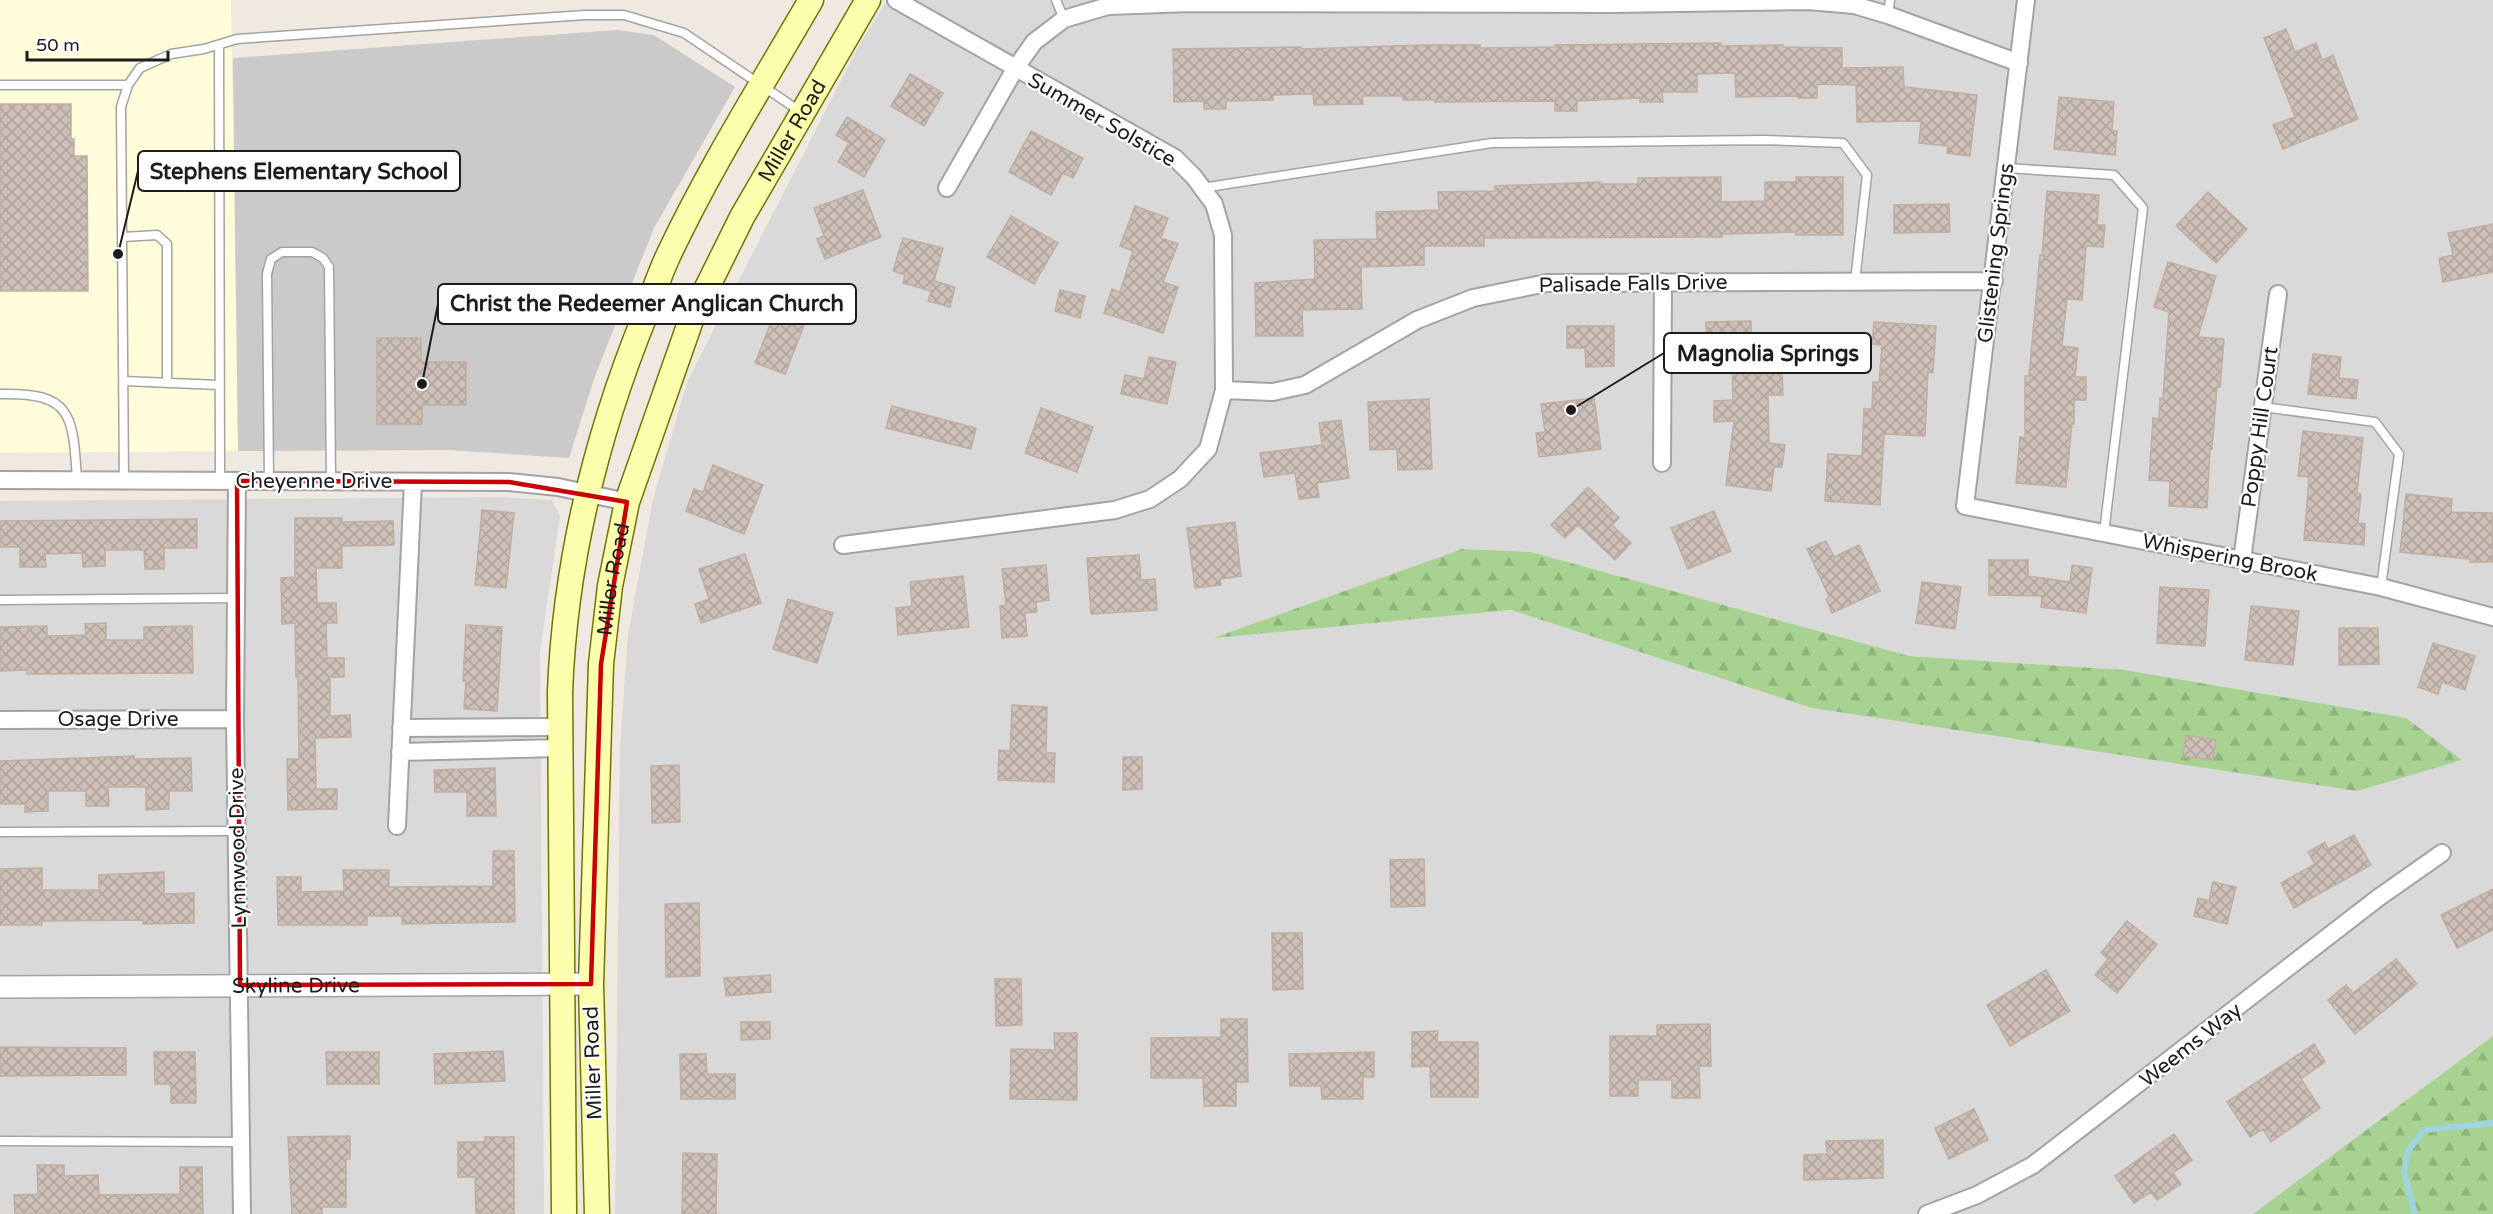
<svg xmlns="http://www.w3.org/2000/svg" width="2493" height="1214" viewBox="0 0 2493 1214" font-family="'Varela Round',sans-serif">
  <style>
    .residential { fill: #dad9d9; fill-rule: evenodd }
    .education { fill: #fffdd9 }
    .religious { fill: #cacaca }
    .forest { fill: url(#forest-firs) }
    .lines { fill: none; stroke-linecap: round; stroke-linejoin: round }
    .stream { stroke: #9dd4e0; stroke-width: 6 }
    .building { fill: url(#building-cross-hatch); stroke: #c1aea2; stroke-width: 1.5 }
    .service-casing { stroke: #a3a3a3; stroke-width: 11 }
    .minor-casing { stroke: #a3a3a3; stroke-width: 20 }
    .tertiary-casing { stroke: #a3a3a3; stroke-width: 24 }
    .secondary-casing { stroke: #6e7600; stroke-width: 27 }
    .service { stroke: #fff; stroke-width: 8 }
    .minor { stroke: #fff; stroke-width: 16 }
    .tertiary { stroke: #fff; stroke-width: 21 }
    .secondary { stroke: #feffae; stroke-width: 24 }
    .marked { fill: none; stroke: #c80008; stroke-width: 4.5; stroke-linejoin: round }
    .labels { text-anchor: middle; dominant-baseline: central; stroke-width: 4.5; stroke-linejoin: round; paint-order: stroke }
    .street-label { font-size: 21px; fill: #1c1c1c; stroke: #fff }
    .leader { fill: none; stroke: #1c1c1c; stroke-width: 2 }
    .callout-dot { fill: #1c1c1c; stroke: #fff; stroke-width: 2 }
    .callout { fill: #fff; stroke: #1c1c1c; stroke-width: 2 }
    .callout-label { font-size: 22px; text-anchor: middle; font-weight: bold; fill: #1c1c1c }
  </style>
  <defs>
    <pattern id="forest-firs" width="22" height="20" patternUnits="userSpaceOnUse" patternTransform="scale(1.5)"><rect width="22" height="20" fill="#a7d291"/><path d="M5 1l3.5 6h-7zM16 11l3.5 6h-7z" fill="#8fb47c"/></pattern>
    <pattern id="building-cross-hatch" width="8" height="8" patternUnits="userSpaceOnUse" patternTransform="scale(1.5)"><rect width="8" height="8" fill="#cbbfb7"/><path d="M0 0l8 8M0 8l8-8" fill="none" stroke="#aea49d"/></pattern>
  </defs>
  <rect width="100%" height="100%" fill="#efe9e1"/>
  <path class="residential" d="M887,0H2493V1036L2253,1214H615L620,747L628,635L653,499L688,380L857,49ZM1462,549L1531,552L1909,656L2124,670L1812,708L1511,610L1216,637Z
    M501,497L552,500L560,516L540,652L544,1214H0V501Z"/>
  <path class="education" d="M0,0H231L238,451L0,453Z"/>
  <path class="religious" d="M617,30L654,35L735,87L654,228L595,376L569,458L449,450L238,451L233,58Z"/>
  <path class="forest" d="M1462,549L1531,552L1909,656L2124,670L2406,718L2462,760L2357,791L1812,708L1511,610L1213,638Z
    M2493,1036V1214H2253Z"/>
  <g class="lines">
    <path class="stream" d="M2415,1214L2404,1172L2408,1151L2424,1130L2493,1123"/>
  </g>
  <path class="building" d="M2286,29L2295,52L2316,43L2322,60L2333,55L2358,119L2283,149L2273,125L2295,117L2264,38Z
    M1721,43V46L1783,45V47L1842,48V68L1903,67L1904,87L1977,95L1970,156L1947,153L1948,146L1919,143L1921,121L1857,122L1856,85L1817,84V98H1798V96L1736,97L1735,73L1697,74V92H1662L1663,102H1640V98L1577,101V111H1555V101L1435,102V100H1403V96H1362L1363,104L1314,105L1313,94L1273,95V100L1226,101V109H1204V101L1174,102L1173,49L1301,47V49L1424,45H1480V48L1555,47V45Z
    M910,74L943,93L924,126L891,106Z
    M2059,97L2114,102L2112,131H2117L2115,155L2054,149Z
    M0,104H71V139H74V156H87L88,291H0Z
    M847,117L885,140L864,177L838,162L849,143L836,135Z
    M1031,131L1083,158L1073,178L1063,173L1051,195L1009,172Z
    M1721,177V202L1765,201V182H1796V177H1843V235H1796V232L1722,234V237L1484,238V246H1424V265L1361,267L1362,309L1302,310L1303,336H1256L1255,283L1315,279L1314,240L1377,239L1376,212L1439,210L1438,192L1495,191V186L1600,182V184H1638V178Z
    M863,190L881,237L825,259L817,239L824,236L814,208Z
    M2047,191L2099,195L2097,225H2105L2103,247L2086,246L2082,300L2067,299L2062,346L2078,348L2075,377H2086V400H2074V424H2072L2066,487L2016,483L2020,437L2025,438V376H2029L2040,255H2042Z
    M2208,192L2247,229L2216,263L2176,226Z
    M1949,204L1950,232L1894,233V205Z
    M1135,206L1168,218L1161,238L1178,244L1163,282L1178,287L1163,333L1104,313L1112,289L1120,292L1133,251L1120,246Z
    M1011,216L1058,243L1034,284L987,257Z
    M2493,224V272L2443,282L2439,258L2453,255L2448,233Z
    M903,238L943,248L934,281L955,287L950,307L928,301L931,291L903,283L905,275L893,271Z
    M2168,262L2216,276L2198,337L2224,339L2220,387H2217L2212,449H2210L2207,508L2169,506L2170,481L2149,480L2153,418L2159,419L2160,398H2163L2169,312L2154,307Z
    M1060,290L1085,296L1080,318L1055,311Z
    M777,307L807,318L785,374L755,363Z
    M1751,321L1752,374L1782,373L1783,395H1768L1769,443L1785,445L1782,467H1774L1771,491L1726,485L1734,421L1714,422V401L1733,400L1732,360H1707L1706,322Z
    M1874,322L1936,326L1933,373L1928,372L1925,436L1884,434L1880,505L1825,501L1828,454L1862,456L1864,409H1872L1873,382H1879L1882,345L1872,344Z
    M1567,326H1614V366L1586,367L1585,348H1567Z
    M377,338H421V362H466V405H422V424H377Z
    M2313,354L2341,357L2339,378L2358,380L2356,399L2308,394Z
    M1149,357L1176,362L1167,404L1121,394L1125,375L1144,379Z
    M1594,398L1601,449L1539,457L1536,433L1545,432L1541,404Z
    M1429,399L1432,469L1398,470L1397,449L1370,450L1368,402Z
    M892,406L976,428L971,449L886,428Z
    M1041,408L1093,427L1077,472L1025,453Z
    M1341,420L1349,478L1317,483L1319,497L1299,499L1295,473L1264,477L1260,453L1322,445L1319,423Z
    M2303,431L2363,438L2357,493L2361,494L2358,523L2365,524L2364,545L2304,540L2309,477L2298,476Z
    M713,465L763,485L744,534L686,511L694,489L703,492Z
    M1588,487L1619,518L1612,525L1631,543L1615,560L1578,525L1565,538L1551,525Z
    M2406,494L2452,499L2451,512L2492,513L2493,562H2470V559L2400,552Z
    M482,510L514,513L506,588L475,585Z
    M1714,511L1731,551L1688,569L1671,528Z
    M295,518H342V522L393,521L394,545L342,546V568H316L317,603H336L337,623H326L327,658H344V677H330V716L350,715L351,737L315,738L316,789H337V809L288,810L287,759H299L298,677H296L295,623L282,624L281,578L295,577Z
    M197,519V548H164V569H145L144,550H105V566L83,567L82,553L45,554L46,567H20V547H0V521Z
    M1235,522L1241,576L1220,579L1221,585L1195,588L1187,528Z
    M1826,541L1834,557L1859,545L1880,591L1832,613L1826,599L1829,597L1807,549Z
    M745,554L761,603L701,623L695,604L709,599L699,569Z
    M1139,555L1141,580L1155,579L1157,610L1091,614L1087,558Z
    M1989,560H2028V576L2070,582L2072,565L2092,568L2086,613L2041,607L2042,596L1989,595Z
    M1046,565L1049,600L1036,602L1037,612L1025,613L1027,636L1002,638L1000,606L1006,605L1002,569Z
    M963,576L969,627L898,635L896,608L912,606L910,582Z
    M1922,582L1961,587L1955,629L1916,623Z
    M2160,587L2209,590L2205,646L2157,643Z
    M788,599L833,613L817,663L773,649Z
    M2251,606L2299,611L2293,665L2245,660Z
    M106,623V640H144V627L192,626L193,673L27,674V670L0,671V627L47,626V636L86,635L85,624Z
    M466,625L502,627L497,711L464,709L466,681H463Z
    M2339,628H2378L2379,664L2339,665Z
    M2433,643L2475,656L2465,690L2442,682L2438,694L2418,687Z
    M1012,705L1047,707L1046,753H1055L1054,782L998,780L999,750L1010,751Z
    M2186,735L2216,740L2213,760L2183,756Z
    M134,756V759L191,758L192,791H169V809L146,810V787H108L109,806H86V791H48V811L25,812V804H0V761Z
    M1123,757H1142V789L1123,790Z
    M679,765L680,822L652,823L651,766Z
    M495,768L496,816H467V792H435L434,770Z
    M2354,835L2371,865L2294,908L2281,883L2315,864L2308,852L2325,842L2328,849Z
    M493,851H514L515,922L402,924V916H367V925H278L277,877H301V892L344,891L343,870H389V887L493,886Z
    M1424,859L1425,906L1391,907L1390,860Z
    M42,868V890H99V875L164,872V894L194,893V923L143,924V920L42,921V925H0V869Z
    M2213,882L2236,887L2227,924L2194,916L2198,898L2209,901Z
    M2493,889V930L2457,948L2441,915Z
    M699,903L700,976L666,977L665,904Z
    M2127,921L2157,944L2117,993L2095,975L2108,959L2101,953Z
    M1272,933H1302L1303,989L1273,990Z
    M2396,959L2417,984L2355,1034L2328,1000L2346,985L2353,993Z
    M2046,970L2070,1011L2010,1046L1987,1005Z
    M770,975L771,992L726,996L724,978Z
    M995,979H1021L1022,1025L996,1026Z
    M1221,1019H1247L1248,1082H1236V1106H1204L1203,1078H1151V1038L1221,1037Z
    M741,1022H770V1039L741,1040Z
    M1710,1024L1711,1066H1699L1700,1098H1672V1080H1638V1096H1610V1036H1657V1025Z
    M1438,1031L1437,1042H1478V1097H1431L1430,1066L1412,1067V1032Z
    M1054,1033H1077V1100L1010,1099L1011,1049L1055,1050Z
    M2314,1044L2325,1062L2301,1079L2320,1108L2271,1142L2263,1129L2250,1137L2227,1102Z
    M0,1047L126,1048V1075L0,1076Z
    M503,1051L505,1081L435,1084L434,1054Z
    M154,1052H195L196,1103H171V1084H155Z
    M326,1052H379V1084H327Z
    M1374,1052V1077H1363V1099H1322L1321,1086H1290L1289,1054Z
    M680,1054H706L707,1074H735V1099H681Z
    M1974,1109L1988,1140L1949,1159L1935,1128Z
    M2174,1134L2192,1160L2173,1173L2181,1184L2157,1200L2151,1192L2134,1203L2115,1176Z
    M350,1136V1159H346V1207H322V1214H292L288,1137Z
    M485,1137H514V1214H476L475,1177H458V1142H485Z
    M1883,1140V1178L1804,1180V1155L1827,1154L1826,1141Z
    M683,1153L717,1154L716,1214H682Z
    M37,1165H64V1176L98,1175L99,1195L180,1194V1167H202L203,1214H15L14,1195L38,1194Z"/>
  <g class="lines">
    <g class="service-casing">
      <path id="service" d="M1056,0L1064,19
        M1888,15L1890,0
        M219,45L220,481
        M0,85H128
        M2007,168L2114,175L2143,208L2104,533
        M1202,188L1492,143L1764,140L1843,143L1867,175L1855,281
        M123,237L157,235L167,244V383
        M124,381L219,385
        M0,394C73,392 73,416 77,480
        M2263,407L2375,422L2399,454L2381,587
        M124,481L121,107L128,85L140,68L171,54L204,49L237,39L585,15H624L684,33L801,112
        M269,481L267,274L271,259L282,252H312L323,258L329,267L331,481
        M0,600L236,598
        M0,832L237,831
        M0,1141L242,1142"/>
    </g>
    <g class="minor-casing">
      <path id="minor" d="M2026,0L1965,506L2381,587L2493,617
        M947,188L1015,69L1034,42L1064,19L1108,6L1190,3L1613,4L1808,1L1854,5L1888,15L2019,63
        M1224,390L1273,392L1305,385L1417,320L1473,298L1547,283L1994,281
        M1662,463L1663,282
        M0,480L509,482L558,487L627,502
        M237,481L235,719L242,1214
        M843,545L1115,510L1150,499L1180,479L1208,449L1224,390L1223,235L1214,204L1194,177L1175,158L896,0
        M2242,560L2278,294
        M0,720L235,719
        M401,728L560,727
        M400,752L560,748
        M397,826L413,482
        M1927,1214L1977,1195L2033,1165L2378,898L2442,853"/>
    </g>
    <g class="tertiary-casing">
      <g id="tertiary">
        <path id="s1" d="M0,987L591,984"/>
      </g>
    </g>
    <g class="secondary-casing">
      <g id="secondary">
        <path d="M564,1214L560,692C565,562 597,433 646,313C653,293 660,273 669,254C710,167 763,83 811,0"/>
        <path id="s2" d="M597,1214L591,984L601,664L610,586L627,502L691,320L742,217L868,0"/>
      </g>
    </g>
    <use href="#service" class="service"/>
    <use href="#minor" class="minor"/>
    <use href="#tertiary" class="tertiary"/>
    <use href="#secondary" class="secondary"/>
  </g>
  <path class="marked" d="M237,481L509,482L627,502L601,664L591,984L240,985Z"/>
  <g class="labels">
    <g class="street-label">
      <text transform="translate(1102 120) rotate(30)">Summer Solstice</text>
      <text stroke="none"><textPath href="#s2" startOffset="1122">Miller Road</textPath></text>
      <text transform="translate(1996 253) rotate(-83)">Glistening Springs</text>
      <text transform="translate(1633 284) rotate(-1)">Palisade Falls Drive</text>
      <text transform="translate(2260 427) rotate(-82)">Poppy Hill Court</text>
      <text x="314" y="481">Cheyenne Drive</text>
      <text transform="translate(2230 558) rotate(11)">Whispering Brook</text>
      <text stroke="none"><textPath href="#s2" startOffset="636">Miller Road</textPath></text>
      <text x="118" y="719">Osage Drive</text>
      <text transform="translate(238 848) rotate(-91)">Lynnwood Drive</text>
      <text stroke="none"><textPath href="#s1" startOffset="296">Skyline Drive</textPath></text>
      <text transform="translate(2191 1045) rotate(-38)">Weems Way</text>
      <text transform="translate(593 1063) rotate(-92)">Miller Road</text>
    </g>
  </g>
  <path class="leader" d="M118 254L138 171M422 384L438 304M1571 410L1664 353"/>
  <g class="callout-dot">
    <circle cx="118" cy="254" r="6"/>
    <circle cx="422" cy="384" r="6"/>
    <circle cx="1571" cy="410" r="6"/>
  </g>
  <g class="callout">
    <rect x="138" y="151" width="322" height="40" rx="6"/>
    <rect x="438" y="284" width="418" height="40" rx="6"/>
    <rect x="1664" y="333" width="207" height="40" rx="6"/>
  </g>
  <g class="callout-label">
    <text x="299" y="179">Stephens Elementary School</text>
    <text x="647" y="311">Christ the Redeemer Anglican Church</text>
    <text x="1768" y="361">Magnolia Springs</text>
  </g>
  <path d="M27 51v9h141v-9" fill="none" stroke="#1c1c1c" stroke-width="3"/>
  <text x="36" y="51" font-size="18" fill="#1c1c1c" stroke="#ffffff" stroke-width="4.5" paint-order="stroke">50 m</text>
</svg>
